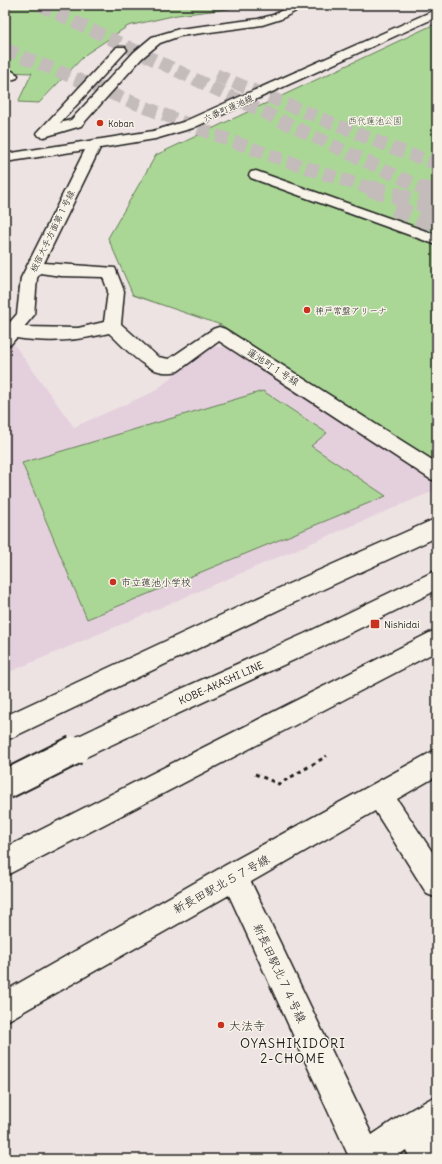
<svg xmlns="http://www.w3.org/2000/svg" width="442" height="1164" viewBox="0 0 442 1164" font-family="Delius,'Klee One',sans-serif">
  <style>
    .built { fill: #e4d0dc }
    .green { fill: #abd796; stroke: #647a59 }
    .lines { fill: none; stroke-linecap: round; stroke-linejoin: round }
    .highway-tunnel-far1 { stroke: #c4bbbb; stroke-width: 13; stroke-dasharray: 13 6; stroke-linecap: butt }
    .highway-tunnel { stroke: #c4bbbb; stroke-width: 17; stroke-dasharray: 17 8; stroke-linecap: butt }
    .minor-casing { stroke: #1c1c1c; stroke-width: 3 }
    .major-casing { stroke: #1c1c1c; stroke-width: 3 }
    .path { stroke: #1c1c1c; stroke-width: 3; stroke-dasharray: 4 4; stroke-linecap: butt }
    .minor { fill: #f7f3e8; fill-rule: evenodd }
    .major { fill: #f7f3e8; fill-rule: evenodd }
    .major-bridge-far1-casing { stroke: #1c1c1c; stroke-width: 25; stroke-linecap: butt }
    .major-bridge-casing { stroke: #1c1c1c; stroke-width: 32; stroke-linecap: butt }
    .major-bridge-far1 { stroke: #f7f3e8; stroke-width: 22 }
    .major-bridge { stroke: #f7f3e8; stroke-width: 28 }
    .poi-dot { fill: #c8321e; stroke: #f7f3e8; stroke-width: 1.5 }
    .labels { text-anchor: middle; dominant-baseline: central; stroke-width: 3; stroke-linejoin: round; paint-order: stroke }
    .far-street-label { font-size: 9px; fill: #1c1c1c; stroke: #f7f3e8 }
    .far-park-label { font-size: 9px; fill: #475441; stroke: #f7f3e8 }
    .far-poi-label { font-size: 9px; fill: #1c1c1c; stroke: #f7f3e8; text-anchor: start }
    .street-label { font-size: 10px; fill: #1c1c1c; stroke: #f7f3e8 }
    .poi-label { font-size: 10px; fill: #1c1c1c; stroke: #f7f3e8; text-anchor: start }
    .near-street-label { font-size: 12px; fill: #1c1c1c; stroke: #f7f3e8 }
    .near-poi-label { font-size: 12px; fill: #1c1c1c; stroke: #f7f3e8; text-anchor: start }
    .near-neighbourhood-label { font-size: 13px; letter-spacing: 1px; fill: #1c1c1c; stroke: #f7f3e8 }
  </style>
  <rect width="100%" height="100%" fill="#eee3e3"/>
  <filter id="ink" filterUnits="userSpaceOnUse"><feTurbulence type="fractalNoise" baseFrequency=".025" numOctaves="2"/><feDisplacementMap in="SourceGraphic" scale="8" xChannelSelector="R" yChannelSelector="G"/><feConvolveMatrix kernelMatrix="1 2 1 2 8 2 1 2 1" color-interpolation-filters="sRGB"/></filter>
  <g filter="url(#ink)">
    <path class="built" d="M11,340L74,427L155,391L207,347H230L436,479V490L5,674V347Z"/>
    <path class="green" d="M5,5H241L228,9L177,15L128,26L86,54L39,103L18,102L32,73L5,72Z
      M437,23V464L221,325L133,295L108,238L156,155Z
      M263,391L327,433L311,446L386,496L87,619L22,463Z"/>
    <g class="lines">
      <path class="highway-tunnel-far1" d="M40,5L424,189
        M5,49C126,100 247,151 373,189
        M216,75L393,148L437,164"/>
      <path class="highway-tunnel" d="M369,188L437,207
        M422,188L437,195
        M394,208L437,225"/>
      <g class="minor-casing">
        <path id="minor" d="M292,5H307L281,19L262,25L180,36L160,43L142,58L81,126L44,137L39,136L37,133L117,47H125L127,50L60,123L71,120L134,52L152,37L179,29L258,19L273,15Z
          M437,9V17L193,128L155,139L100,148L44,263L115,268L124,291L121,324L158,357L169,359L213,329L219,327L225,329L437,463V481L430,479L219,341L178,371C149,379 128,350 109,333C75,341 51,343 16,338L11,344L5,346V328L17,314L21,278L85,150L5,162V154L153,131L183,122ZM40,273L61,276L103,277L108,291L104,322L78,328L24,327L34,315L37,278Z
          M12,71L18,75L17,78L5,82V73Z
          M256,171L437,235V245L251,178L249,175L251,172Z
          M437,749V776L397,799L437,859V898L427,894L375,811L251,882L372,1135L400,1116L437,1095V1130L431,1133L437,1145V1159H410L406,1150L393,1159H348L349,1157L229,895L5,1022V991L224,866Z"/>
      </g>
      <g class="major-casing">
        <path id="major" d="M437,518V537L291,604L5,741V716L275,590Z
          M437,570V590L320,648L132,735L123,739L114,735L111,727L114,719L304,634Z
          M437,629V651L5,876V848Z"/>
      </g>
      <path class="path" d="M255,774L279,784L327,756"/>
      <use href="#minor" class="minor"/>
      <use href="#major" class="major"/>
      <g class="major-bridge-far1-casing">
        <path id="major-bridge-far1" d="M73,751L123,727"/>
      </g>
      <g class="major-bridge-casing">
        <path id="major-bridge" d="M5,785L75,750"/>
      </g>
      <use href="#major-bridge-far1" class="major-bridge-far1"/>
      <use href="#major-bridge" class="major-bridge"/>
    </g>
  </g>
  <g class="poi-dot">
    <circle cx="100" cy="123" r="4"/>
    <circle cx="307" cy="310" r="4"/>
    <circle cx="113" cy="582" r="4"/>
    <rect x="370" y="619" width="10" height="10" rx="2"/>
    <circle cx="221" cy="1025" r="4"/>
  </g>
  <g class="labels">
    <g class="far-street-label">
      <text transform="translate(228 108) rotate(-24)">六番町蓮池線</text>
      <text transform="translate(52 231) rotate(-64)">板宿大手方面第１号線</text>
    </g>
    <g class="far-park-label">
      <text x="375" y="120">西代蓮池公園</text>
    </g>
    <g class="far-poi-label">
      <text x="108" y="123">Koban</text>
      <text x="315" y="310">神戸常盤アリーナ</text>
    </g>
    <g class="street-label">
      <text transform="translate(273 367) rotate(33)">蓮池町１号線</text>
      <text transform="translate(221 683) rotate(-24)">KOBE-AKASHI LINE</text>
    </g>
    <g class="poi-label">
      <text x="121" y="582">市立蓮池小学校</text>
      <text x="384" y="624">Nishidai</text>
    </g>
    <g class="near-street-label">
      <text transform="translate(221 884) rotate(-29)">新長田駅北５７号線</text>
      <text transform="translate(280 973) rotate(65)">新長田駅北７４号線</text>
    </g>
    <g class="near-poi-label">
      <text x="229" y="1025">大法寺</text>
    </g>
    <g class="near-neighbourhood-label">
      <text x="293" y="1043">OYASHIKIDORI<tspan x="293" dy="15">2-CHOME</tspan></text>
    </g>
  </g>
  <rect width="442" height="1164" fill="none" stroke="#f7f3e8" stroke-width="20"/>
  <rect x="10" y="10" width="422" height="1144" fill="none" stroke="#1c1c1c" stroke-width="1.5" filter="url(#ink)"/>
</svg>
